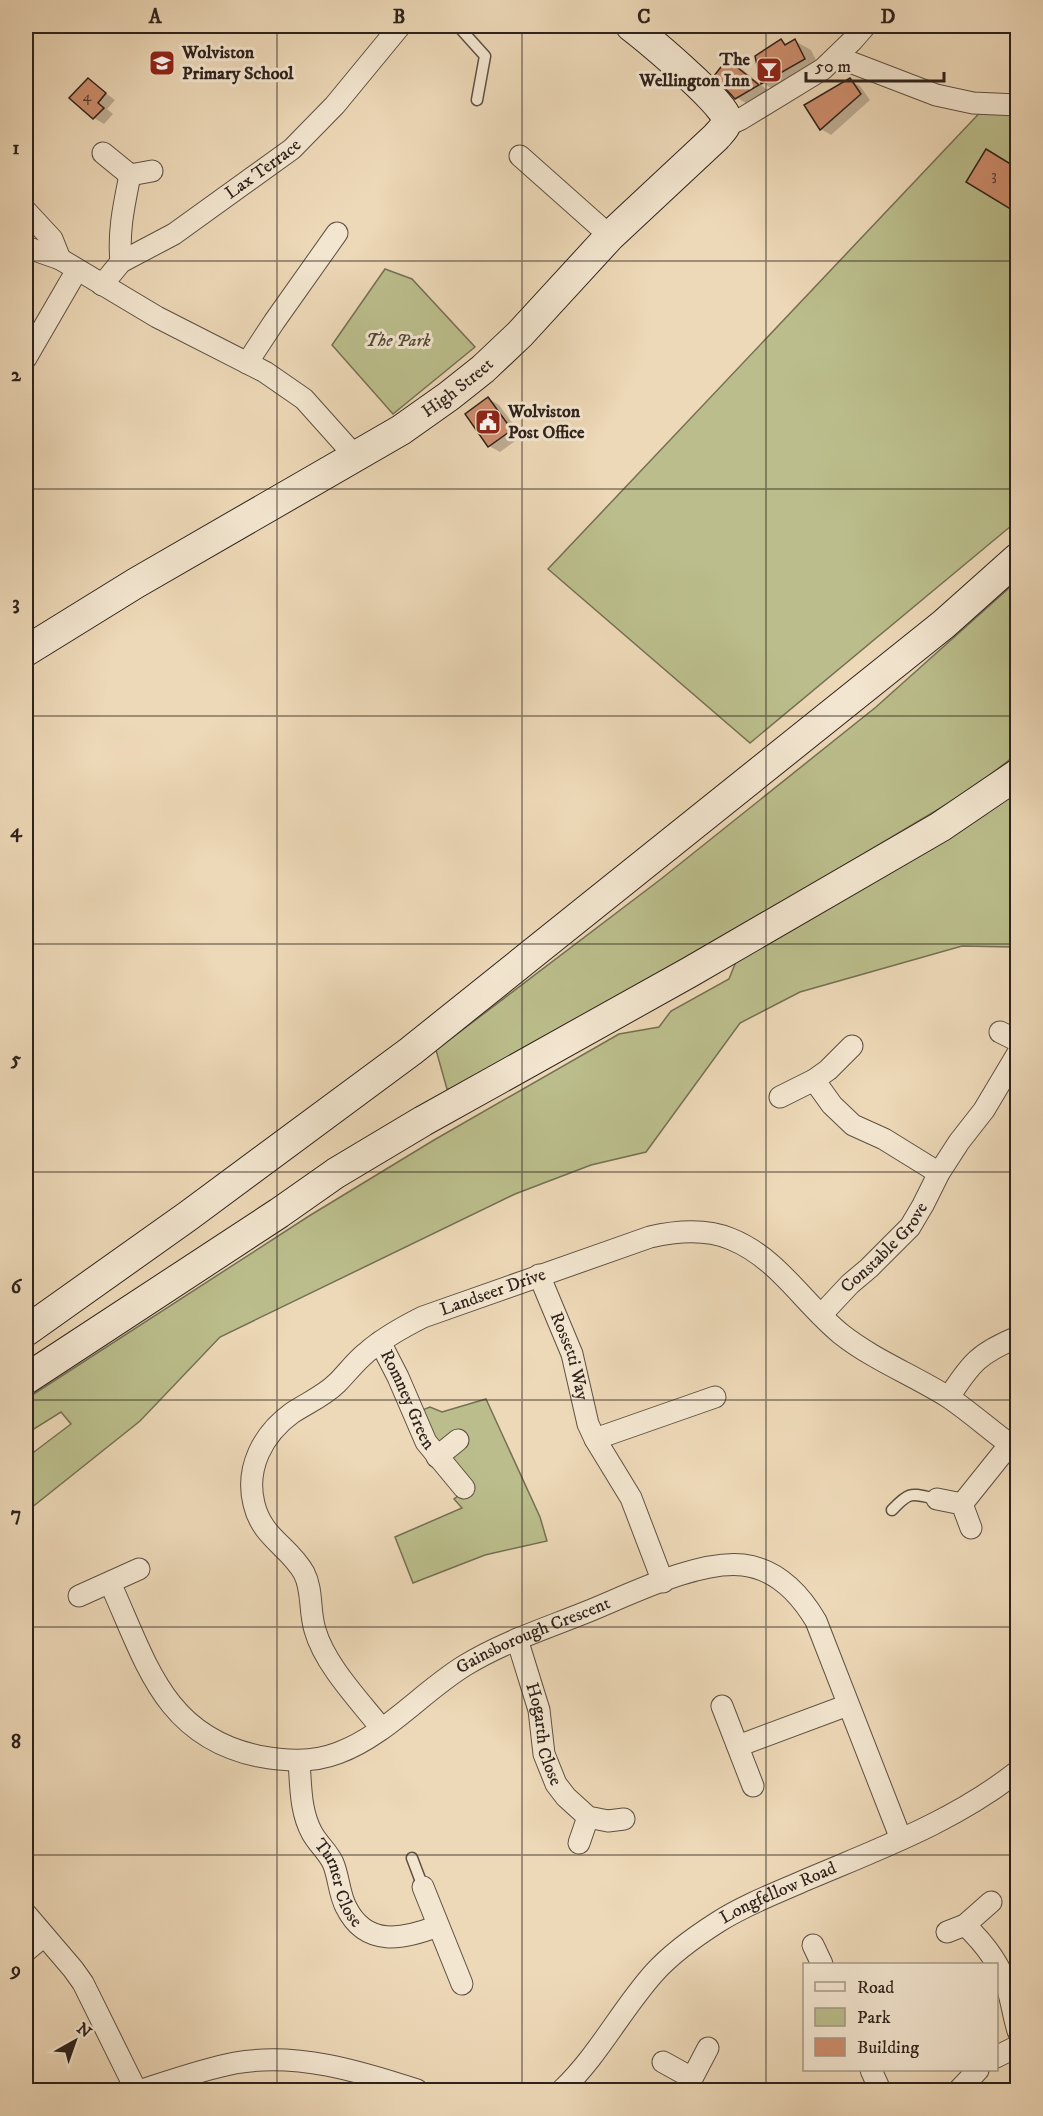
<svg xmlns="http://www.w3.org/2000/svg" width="1043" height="2116" viewBox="0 0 1043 2116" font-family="'IM FELL DW Pica',serif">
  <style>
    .green { fill: #bbbe8c; stroke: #747054; stroke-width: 1.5 }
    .shadow { fill: #0003 }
    .building { fill: #ce8e6d; stroke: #2e221c; stroke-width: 1.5 }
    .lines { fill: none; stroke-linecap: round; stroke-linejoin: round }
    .lane-casing { stroke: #5e5043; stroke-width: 13 }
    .street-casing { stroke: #5e5043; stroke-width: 23 }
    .secondary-casing { stroke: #2e221c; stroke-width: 32 }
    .lane { stroke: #f3e6d0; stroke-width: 10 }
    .street { stroke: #f3e6d0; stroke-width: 21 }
    .secondary { stroke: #f3e6d0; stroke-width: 30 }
    .grid { fill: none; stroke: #2e221c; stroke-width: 1.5; stroke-opacity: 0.55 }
    .labels { text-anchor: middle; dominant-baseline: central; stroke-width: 6; stroke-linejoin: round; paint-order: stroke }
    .number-label { font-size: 15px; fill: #563d30 }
    .poi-label { font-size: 18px; font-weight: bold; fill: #2e221c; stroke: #f3e6d0; text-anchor: start }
    .street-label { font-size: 18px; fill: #2e221c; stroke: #f3e6d0 }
    .park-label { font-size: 18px; font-style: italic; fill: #514938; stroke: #f3e6d0 }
    .neatline { fill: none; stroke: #2e221c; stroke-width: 2 }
    .grid-label { font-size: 20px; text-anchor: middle; font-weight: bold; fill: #2e221c }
  </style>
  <rect width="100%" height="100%" fill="#edd8b7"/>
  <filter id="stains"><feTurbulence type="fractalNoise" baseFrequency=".00333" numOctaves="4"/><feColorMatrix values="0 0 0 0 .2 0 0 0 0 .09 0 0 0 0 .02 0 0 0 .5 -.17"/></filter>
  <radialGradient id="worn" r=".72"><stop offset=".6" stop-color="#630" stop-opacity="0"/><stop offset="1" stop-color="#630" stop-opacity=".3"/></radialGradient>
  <path class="green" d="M988,104L1017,110V521L750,743L548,569Z
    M385,269L412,279L475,347L393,414L332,345Z
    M1017,581V754L969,791L744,925L464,1088L447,1089L436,1050L661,879L876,707Z
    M1017,792V950L1012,947L962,946L800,992L740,1023L646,1152L591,1165L515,1194L220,1337L140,1421L26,1512V1458L71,1424L61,1412L26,1434V1399L309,1216L434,1140L619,1034L659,1027L671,1011L729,979L737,959Z
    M486,1399L540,1517L547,1541L485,1555L413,1583L395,1537L462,1508L454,1499L468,1489L417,1412L430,1407L442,1412Z"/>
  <path class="shadow" d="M781,41L788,45L795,41L811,50L820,68L778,92L763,83Z
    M1018,49V65L1010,59Z
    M728,61L743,70L773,95L752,107L736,97Z
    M88,80L115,100L107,109L113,114L104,124L94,118Z
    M850,80L860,86L870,100L831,135L821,129L806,106Z
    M987,151L1018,169V211L968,181Z
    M489,399L499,405L522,436L500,452L489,446L467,414Z"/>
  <path class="building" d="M781,39L785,45L795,39L805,59L761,84L755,56Z
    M727,59L759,85L735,99L714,76Z
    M88,78L106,93L98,103L104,108L93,119L69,98Z
    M850,78L861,94L820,130L804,105Z
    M986,149L1017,168V213L966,182Z
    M488,397L512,430L488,447L465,414Z"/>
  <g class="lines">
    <g class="lane-casing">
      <path id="lane" d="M458,26L485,56L477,100
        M892,1510C911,1490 911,1494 937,1499
        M412,1858L423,1887"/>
    </g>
    <g class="street-casing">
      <g id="street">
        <path d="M837,57L936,95L973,103L1018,105"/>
        <path d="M726,126L741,119L823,69L852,41L865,26"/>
        <path d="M103,153L130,175L152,171"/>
        <path d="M520,156L610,236"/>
        <path d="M26,211L52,239L60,259"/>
        <path d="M26,247L60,259L157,317L265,372L304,399L355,456"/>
        <path d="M121,262C118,231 124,205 130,175"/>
        <path id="s1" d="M102,285L121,262L174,234L292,149L335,105L400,26"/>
        <path d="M26,358L77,270"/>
        <path d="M247,363L274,322L337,233"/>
        <path d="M1000,1032L1018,1041"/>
        <path d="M814,1080L832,1105L853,1125L884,1139L939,1173"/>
        <path d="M780,1097L814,1080L828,1070L852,1046"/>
        <path id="s2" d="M539,1275L572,1354L588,1424L595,1439L631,1498L663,1582"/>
        <path id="s3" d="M821,1315L850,1284L869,1268L910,1227L923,1205L939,1173L959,1142L984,1110L1018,1053"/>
        <path id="s4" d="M380,1342L398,1377L426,1442L464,1488"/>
        <path d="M949,1397C971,1363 979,1353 1018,1337"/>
        <path d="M595,1439L715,1397"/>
        <path d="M437,1457L458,1440"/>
        <path d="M937,1499L962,1504L971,1528"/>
        <path d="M962,1504L1010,1444"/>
        <path id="s5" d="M110,1583C146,1661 163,1736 258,1756C285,1761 312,1763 338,1753C385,1736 422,1692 464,1666C503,1642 547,1628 589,1611C631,1594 698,1560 743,1565C777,1569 800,1594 816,1621L901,1839"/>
        <path d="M79,1596L139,1569"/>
        <path id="s6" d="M517,1639L539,1710L544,1754L556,1784L566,1797L588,1817L608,1821L624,1819"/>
        <path d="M722,1706L753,1786"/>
        <path id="s7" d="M381,1728C359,1700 325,1665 315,1630C309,1611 313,1590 304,1573C289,1546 262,1538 254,1504C245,1468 263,1434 292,1413C307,1403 324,1396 337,1383C347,1373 355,1362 366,1353C383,1338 403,1327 423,1317L650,1237C676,1231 705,1228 731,1239C778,1258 803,1303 841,1334C874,1360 913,1375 948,1397C972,1413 993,1433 1018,1450"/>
        <path d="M738,1746L848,1705"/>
        <path id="s8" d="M299,1762C301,1786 300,1811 312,1833C318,1844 328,1852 333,1863C339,1877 339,1894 346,1907C366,1948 404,1939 438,1926"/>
        <path d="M579,1843L588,1817"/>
        <path d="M423,1887L462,1984"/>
        <path d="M26,1914L73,1969L83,1983L136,2090"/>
        <path d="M965,1925C984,1943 1001,1965 1008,1990C1012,2004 1014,2018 1018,2031"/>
        <path d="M947,1932L965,1925L991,1902"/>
        <path d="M813,1945L822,1964"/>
        <path d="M26,1951L44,1936"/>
        <path d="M996,2057L1018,2046"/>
        <path d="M663,2062L692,2078"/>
        <path d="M871,2070L880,2090"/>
        <path d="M142,2090C173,2080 204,2069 235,2063C297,2052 359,2071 417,2090"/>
        <path id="s9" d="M562,2090C598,2056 621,2010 654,1973C672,1953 696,1936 718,1922C746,1904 779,1892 808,1879C881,1848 955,1821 1018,1771"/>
        <path d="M686,2090L708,2048"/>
        <path d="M959,2090L978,2070"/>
      </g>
    </g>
    <g class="secondary-casing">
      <g id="secondary">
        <path id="s10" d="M26,651L136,583L401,430L449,396L483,369L520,334L610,236L716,137C721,131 728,126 726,117C722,101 648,39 631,26"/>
        <path d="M26,1331L188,1216L411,1051L944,624L1018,558"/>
        <path d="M26,1379L279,1213L336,1173L423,1121L690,972L940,827L1018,774"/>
      </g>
    </g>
    <use href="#lane" class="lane"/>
    <use href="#street" class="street"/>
    <use href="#secondary" class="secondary"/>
  </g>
  <path class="grid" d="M277,26V2090M522,26V2090M766,26V2090M26,261H1018M26,489H1018M26,716H1018M26,944H1018M26,1172H1018M26,1400H1018M26,1627H1018M26,1855H1018"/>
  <defs>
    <g id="school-square" transform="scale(1.35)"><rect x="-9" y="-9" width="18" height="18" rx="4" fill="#8f2418" stroke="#f3e6d0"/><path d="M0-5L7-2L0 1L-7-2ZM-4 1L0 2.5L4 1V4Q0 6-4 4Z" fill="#fff"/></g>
    <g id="bar-square" transform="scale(1.35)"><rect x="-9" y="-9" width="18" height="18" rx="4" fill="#8f2418" stroke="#f3e6d0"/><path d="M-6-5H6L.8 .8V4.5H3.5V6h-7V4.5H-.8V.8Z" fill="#fff"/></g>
    <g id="civic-square" transform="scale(1.35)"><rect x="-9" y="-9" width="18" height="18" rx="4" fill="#8f2418" stroke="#f3e6d0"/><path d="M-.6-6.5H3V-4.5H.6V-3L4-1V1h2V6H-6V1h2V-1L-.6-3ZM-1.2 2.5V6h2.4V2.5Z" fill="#fff"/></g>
  </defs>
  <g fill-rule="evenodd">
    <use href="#school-square" x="162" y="63"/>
    <use href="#bar-square" x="769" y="70"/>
    <use href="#civic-square" x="488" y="422"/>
  </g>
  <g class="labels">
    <g class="number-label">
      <text x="87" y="96">4</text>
      <text x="994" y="175">3</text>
    </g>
    <g class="poi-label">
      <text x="182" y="53">Wolviston<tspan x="182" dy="21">Primary School</tspan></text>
      <text x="750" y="60" text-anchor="end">The<tspan x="750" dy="21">Wellington Inn</tspan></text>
      <text x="508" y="412">Wolviston<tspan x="508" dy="21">Post Office</tspan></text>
    </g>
    <g class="street-label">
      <text stroke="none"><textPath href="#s1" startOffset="200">Lax Terrace</textPath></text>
      <text stroke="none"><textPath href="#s10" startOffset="506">High Street</textPath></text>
      <text stroke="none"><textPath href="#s3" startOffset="93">Constable Grove</textPath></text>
      <text stroke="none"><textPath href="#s7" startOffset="606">Landseer Drive</textPath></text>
      <text stroke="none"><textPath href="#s2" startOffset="87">Rossetti Way</textPath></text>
      <text stroke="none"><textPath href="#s4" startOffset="64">Romney Green</textPath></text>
      <text stroke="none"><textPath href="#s5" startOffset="550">Gainsborough Crescent</textPath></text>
      <text stroke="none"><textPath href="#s6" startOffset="99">Hogarth Close</textPath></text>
      <text stroke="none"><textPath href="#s8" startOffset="130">Turner Close</textPath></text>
      <text stroke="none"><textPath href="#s9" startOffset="298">Longfellow Road</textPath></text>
    </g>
    <g class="park-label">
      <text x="398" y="341">The Park</text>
    </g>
  </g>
  <rect width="1043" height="2116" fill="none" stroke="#edd8b7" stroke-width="66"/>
  <rect x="803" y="1963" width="195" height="108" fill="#f3e6d0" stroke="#a49888" stroke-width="1.5"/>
  <rect x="815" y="1982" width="30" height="9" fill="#f3e6d0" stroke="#a49888" stroke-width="1.5"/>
  <text x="857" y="1993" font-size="18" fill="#2e221c">Road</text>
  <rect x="815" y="2008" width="30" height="18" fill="#bbbe8c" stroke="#a49888" stroke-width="1.5"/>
  <text x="857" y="2023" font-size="18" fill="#2e221c">Park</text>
  <rect x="815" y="2038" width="30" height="18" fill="#ce8e6d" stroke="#a49888" stroke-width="1.5"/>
  <text x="857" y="2053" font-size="18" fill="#2e221c">Building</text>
  <g transform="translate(75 2041) rotate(40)" stroke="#f3e6d0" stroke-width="4.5" paint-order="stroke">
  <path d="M0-4.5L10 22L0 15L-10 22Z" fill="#2e221c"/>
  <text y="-9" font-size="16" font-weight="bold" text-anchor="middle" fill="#2e221c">N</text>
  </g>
  <path d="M806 72v9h138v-9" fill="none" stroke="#2e221c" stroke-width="3"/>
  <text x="815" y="72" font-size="18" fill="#2e221c" stroke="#f3e6d0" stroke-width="4.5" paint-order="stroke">50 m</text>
  <rect x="33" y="33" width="977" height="2050" class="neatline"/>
  <g class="grid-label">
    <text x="155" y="23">A</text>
    <text x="399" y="23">B</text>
    <text x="644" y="23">C</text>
    <text x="888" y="23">D</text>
    <text x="16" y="154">1</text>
    <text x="16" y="381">2</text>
    <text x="16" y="609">3</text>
    <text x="16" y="837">4</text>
    <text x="16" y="1065">5</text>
    <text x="16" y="1293">6</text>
    <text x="16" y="1520">7</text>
    <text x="16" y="1748">8</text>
    <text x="16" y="1976">9</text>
  </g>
  <rect width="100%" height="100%" filter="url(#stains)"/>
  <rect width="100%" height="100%" fill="url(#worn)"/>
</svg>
